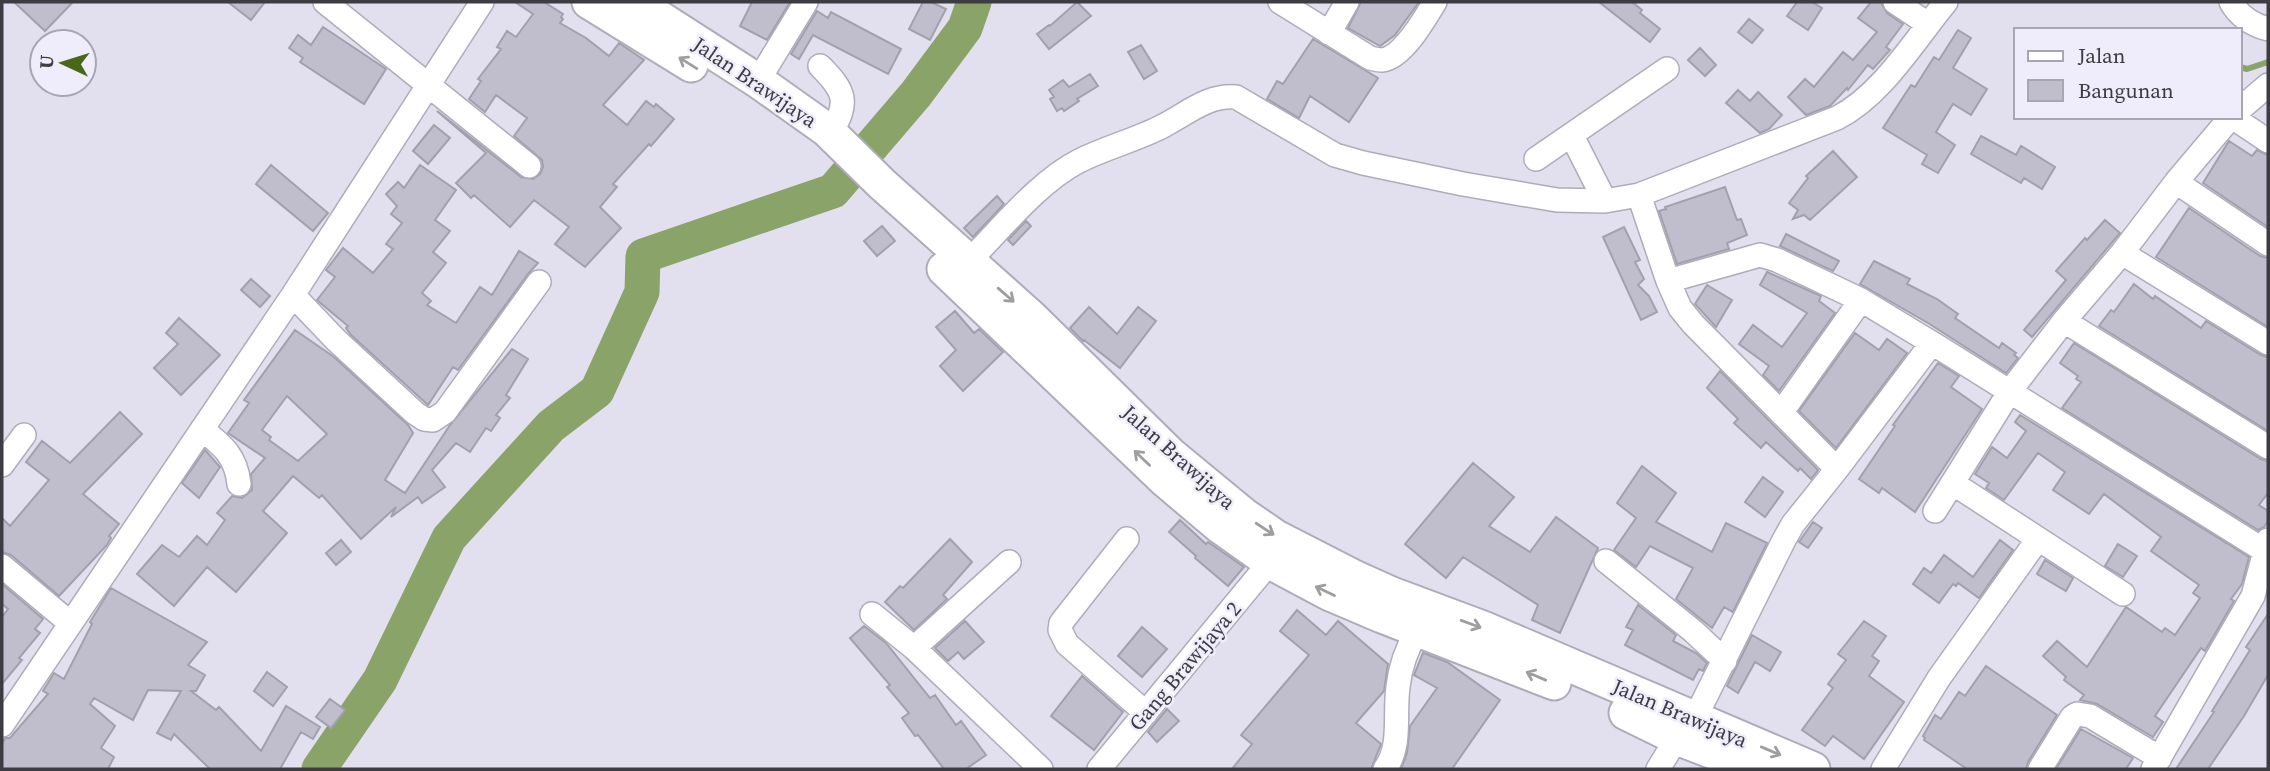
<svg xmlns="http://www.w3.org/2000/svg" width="2270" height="771" viewBox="0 0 2270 771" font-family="'Source Serif 4',serif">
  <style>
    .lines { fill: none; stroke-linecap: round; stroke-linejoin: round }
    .stream { stroke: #8aa368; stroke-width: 6 }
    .river { stroke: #8aa368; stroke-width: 35 }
    .building { fill: #c0becc; stroke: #a2a0ad; stroke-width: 2; fill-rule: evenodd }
    .minor-casing { stroke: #afacba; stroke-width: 26 }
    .highway-casing { stroke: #afacba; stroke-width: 37 }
    .minor { stroke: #fff; stroke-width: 23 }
    .highway { stroke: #fff; stroke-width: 33 }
    .oneway { stroke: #9e9ea0 }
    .labels { text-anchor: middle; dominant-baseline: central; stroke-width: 5; stroke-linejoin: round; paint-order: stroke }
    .street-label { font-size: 21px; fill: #3d3c42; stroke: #efedfb }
  </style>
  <rect width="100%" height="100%" fill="#e2e0ee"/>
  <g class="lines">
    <path class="stream" d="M2240,67L2247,69L2268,62"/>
    <path class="river" d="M319,769L380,680L449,538L551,426L597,391L642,292L643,256L833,191L916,94L965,28L974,2"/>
  </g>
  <path class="building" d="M14,2H73L45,31Z
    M228,2H265L251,20Z
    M515,2H544L563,14L561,17L563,19L560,23L586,38L609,56L619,43L644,60L603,105L627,125L646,101L654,107L656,104L674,119L651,146L649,144L613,184L617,187L600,207L621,228L585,267L555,244L569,227L534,200L510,227L474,195L471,198L456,183L486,153L437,111L521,177L533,179L540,174L543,167L542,160L514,136L527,118L496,95L485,112L469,99L481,81L478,79L501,49L497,47L507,31L516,37L533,14Z
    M752,2H790L767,40L740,26Z
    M923,2H931L946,9L930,40L909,29Z
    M1077,2L1091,16L1049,49L1037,34L1049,25L1050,26Z
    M1361,2H1419L1395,35L1380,46L1348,28Z
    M1599,2H1632L1642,10L1640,13L1660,29L1650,42Z
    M1797,2H1812L1822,8L1808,30L1787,16Z
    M1871,2H1881L1887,13L1903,24L1886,47L1890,50L1873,69L1868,65L1848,90L1847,88L1830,106L1806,115L1788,97L1805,79L1814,87L1843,52L1853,60L1877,32L1858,18Z
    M817,11L828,18L831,12L901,49L888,74L813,35L799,59L791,54Z
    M1749,19L1763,30L1752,43L1738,32Z
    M323,27L386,69L364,104L300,62L303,58L289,48L298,35L311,45Z
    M1958,30L1971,38L1953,68L1987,89L1971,115L1953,104L1936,132L1955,145L1938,173L1922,164L1927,155L1883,128L1911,85L1915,87L1934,57L1939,60Z
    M1313,39L1378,78L1349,122L1310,96L1299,118L1267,99L1277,81L1283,84Z
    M1141,45L1157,71L1144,79L1128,52Z
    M1700,48L1716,65L1705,76L1688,60Z
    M1090,74L1098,86L1077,99L1079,101L1064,111L1062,108L1057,111L1050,99L1054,97L1049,90L1063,80L1069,87Z
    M1738,90L1750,101L1758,92L1782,115L1769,129L1760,133L1726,103Z
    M434,125L450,138L428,164L413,151Z
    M1981,136L2016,155L2021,146L2055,167L2042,189L2024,178L2021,183L1971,154Z
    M2229,141L2252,156L2257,150L2268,155V227L2203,183Z
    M1833,151L1857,177L1810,220L1804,215L1793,219L1798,210L1789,203L1808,178L1806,176Z
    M271,165L328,213L313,231L256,184Z
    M420,165L456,190L435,220L450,231L433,252L446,263L422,293L431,301L427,305L456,323L480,287L492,295L519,251L538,263L528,274L458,370L453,367L428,405L351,335L346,328L348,326L317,300L335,277L326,270L343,248L373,273L393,249L386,244L402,223L391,214L397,206L386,194L398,182L404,188Z
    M1725,187L1737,220L1741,219L1747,235L1727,243L1729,249L1677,264L1659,211L1666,209L1665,207Z
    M997,196L1004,204L973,237L964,228Z
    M2189,208L2260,256L2268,258V327L2156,257Z
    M2105,220L2120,233L2032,337L2024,330L2066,280L2056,271L2085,238L2087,240Z
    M1026,221L1031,226L1013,245L1008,240Z
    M882,226L895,241L877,256L864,241Z
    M1624,227L1640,260L1635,262L1644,279L1638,285L1649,296L1657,312L1641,320L1603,237Z
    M1786,234L1839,261L1833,271L1780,246Z
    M1874,261L1910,279L1907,284L1937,299L1958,314L1955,318L1999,348L2002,343L2016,353L2014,355L2018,358L2006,373L1928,323L1860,284Z
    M1767,272L1821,296L1819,301L1835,313L1779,391L1763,375L1769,366L1739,344L1753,325L1782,347L1807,313L1760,285Z
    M251,279L270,296L260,307L241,290Z
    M2134,284L2153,299L2155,296L2201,328L2206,321L2261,355L2268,357V431L2099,326L2111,310L2114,312Z
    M1707,285L1732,300L1716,327L1695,304Z
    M1089,307L1117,334L1138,307L1156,321L1120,368L1084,340L1083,341L1070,328Z
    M955,311L974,333L979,329L1003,352L963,391L940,366L956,350L936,327Z
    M179,318L220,355L181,395L154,368L178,344L166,333Z
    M295,330L334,357L408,425L413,433L385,480L405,493L450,425L512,349L528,359L506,395L510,398L496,415L500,418L491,431L486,428L470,452L456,443L432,470L445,487L422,503L418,497L391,517L396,507L361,539L322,495L319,498L293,476L263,511L287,533L236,592L207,567L174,606L137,574L162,545L179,557L197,536L207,545L225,520L217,513L232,496L242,498L252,490L251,474L265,458L228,433L249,403L244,400ZM287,396L327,434L298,461L269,440L271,437L262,430Z
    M1855,333L1879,350L1887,339L1907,353L1836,448L1799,411Z
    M2074,343L2261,459L2268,461V493L2259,505L2268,511V521L2264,527L2258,530L2062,408L2081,382L2076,379L2078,376L2060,363Z
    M1938,363L1959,376L1951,387L1982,409L1915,512L1882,488L1879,493L1859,479L1895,426L1893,425Z
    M1720,371L1818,470L1811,479L1800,468L1798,471L1766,442L1761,448L1734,423L1738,419L1707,388Z
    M120,412L142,434L83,494L119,524L109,536L111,538L107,545L59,596L11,555L2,552V518L10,526L49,480L26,462L42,441L70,463Z
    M2020,415L2249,557L2242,584L2231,599L2234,601L2205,651L2201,648L2155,716L2163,722L2153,737L2097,704L2080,700L2084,695L2064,680L2066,677L2043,656L2057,641L2087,667L2126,607L2162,632L2165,628L2175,635L2200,598L2193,593L2199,585L2151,551L2161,537L2104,494L2089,514L2053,490L2065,472L2038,453L2004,500L1986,488L1989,483L1975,474L1992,447L2007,458L2026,431L2015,422Z
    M205,450L220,467L199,498L182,483Z
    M1473,463L1514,497L1489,526L1530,552L1556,517L1598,548L1560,633L1532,620L1538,605L1463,557L1446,578L1405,544Z
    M1642,466L1676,493L1656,522L1712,552L1726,523L1767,543L1733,612L1724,607L1712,628L1676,599L1693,568L1650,546L1636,567L1614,550L1636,518L1617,503Z
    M1763,477L1783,492L1765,517L1745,502Z
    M1180,520L1206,544L1208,542L1244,567L1228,586L1195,558L1196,556L1169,532Z
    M1813,522L1822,528L1808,548L1799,542Z
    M950,539L972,562L943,595L947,599L914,630L885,602L900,586L903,588Z
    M341,540L351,552L336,565L326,553Z
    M2000,540L2013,550L1979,598L1958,583L1956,586L1953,584L1939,603L1913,584L1924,568L1931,573L1944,555L1973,577Z
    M2118,544L2137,556L2123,577L2105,566Z
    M2045,560L2073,578L2066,591L2037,574Z
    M2,584L43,619L35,629L40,633L19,658L22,660L2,684V617L8,609L2,604Z
    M111,588L207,642L188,665L205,675L196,691H191L216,710L219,707L261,751L286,706L320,727L313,739L301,732L280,769H210L174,734L171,740L157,733L181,691L148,690L133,720L94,698L90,704L115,726L101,748L114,757L108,769H2V744L5,738H10L48,694L43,691L54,673L64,679L92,624L90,622Z
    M1638,605L1676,635L1673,641L1696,653L1707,663L1703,671L1699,669L1693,680L1625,645L1633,630L1626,627Z
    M1297,610L1326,635L1338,621L1388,664L1384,691L1356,723L1381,744L1371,769H1232L1252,744L1241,735L1309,655L1280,631Z
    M2268,614V675L2244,716L2208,769H2176L2214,712L2212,711L2250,650L2246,647Z
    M965,621L984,642L964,659L958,652L948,661L935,648Z
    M1864,621L1886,636L1872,656L1879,661L1869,676L1904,702L1864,759L1833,736L1825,746L1802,730L1833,688L1828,684L1846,660L1838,654Z
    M864,626L886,643L930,698L935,695L956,725L961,721L986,755L966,769H944L918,735L915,736L902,718L909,713L887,687L890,685L850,638Z
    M1142,627L1167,649L1142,677L1118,656Z
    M1752,635L1781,652L1770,671L1755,662L1738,693L1727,686Z
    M1423,653L1447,662L1500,700L1452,769H1401L1407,753L1410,726L1437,688L1414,675Z
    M1986,666L2057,715L2028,762L2026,769H1967L1924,740L1925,738L1923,736L1935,715L1941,719L1959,692L1965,696Z
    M267,672L287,687L273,706L254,691Z
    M1082,676L1123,712L1094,750L1051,716Z
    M330,699L345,710L331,728L316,717Z
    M1167,709L1179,721L1157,742L1148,732Z
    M2081,729L2133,758L2126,769H2056Z"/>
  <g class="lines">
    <g class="minor-casing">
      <path id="minor" d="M325,2L529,166
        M1280,2L1370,58C1374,59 1378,60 1382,60C1403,58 1425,18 1435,2
        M1895,2L1928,24
        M2231,2C2239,16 2253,25 2268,29
        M1329,33L1347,2
        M820,66C845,91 850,102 830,134
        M758,81L806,2
        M2240,109L2268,85
        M2232,117L2268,141
        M1572,136L1605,201
        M1536,159L1667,69
        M2176,182L2268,244
        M1639,195L1668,281
        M2122,253L2268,343
        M1760,255L1777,260L1861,300L1932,343L1837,469L1693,324L1680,308L1668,281Z
        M968,262C1001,229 1038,182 1079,161C1107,147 1136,140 1163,126C1188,113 1207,95 1236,97L1335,155L1363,163L1463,184L1557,200L1605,201L1639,195L1837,118C1882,95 1914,41 1946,2
        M293,295L336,340L415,413L424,419L433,420L445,412L539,282
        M2064,321L2268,447
        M1932,343L2265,551
        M1781,413L1861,300
        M202,429C223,446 236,456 239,484
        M2,465L24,435
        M1954,484L2123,594
        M1935,511L2010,391L2064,321L2122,253L2176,182L2231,117
        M1127,539L1061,623L1060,630L1067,644L1146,713
        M1606,561L1693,631L1725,661
        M2,566L70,623
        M872,614L914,648L1041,769
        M914,648L1009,562
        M1695,718L1784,540L1793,524L1837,469
        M2,725L293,295L482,2
        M1099,769L1270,562
        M1385,769C1402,746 1394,714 1398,687C1400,667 1408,646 1418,629
        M1658,769L1677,738
        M1883,769L1939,678L2038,539
        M2040,769L2072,717L2077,714L2090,716L2160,758
        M2153,769L2253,596L2268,540"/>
    </g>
    <g class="highway-casing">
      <path id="highway" d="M589,2L691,65
        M635,2L758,81L827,130L882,184L1031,317L1170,454L1244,515L1276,537L1352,576L1392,594L1483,628L1813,769
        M944,269L1166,481L1218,525L1270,562L1328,593L1382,616L1554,683
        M1626,713L1677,738L1757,769"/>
    </g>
    <use href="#minor" class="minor"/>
    <use href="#highway" class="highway"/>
  </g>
  <defs><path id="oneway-shaft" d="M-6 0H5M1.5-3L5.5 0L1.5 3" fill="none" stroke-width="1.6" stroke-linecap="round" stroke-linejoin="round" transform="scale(1.75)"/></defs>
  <g class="oneway">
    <use href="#oneway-shaft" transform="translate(688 63) rotate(-148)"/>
    <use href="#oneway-shaft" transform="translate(1006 295) rotate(41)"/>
    <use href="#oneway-shaft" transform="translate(1142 458) rotate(-136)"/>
    <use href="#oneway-shaft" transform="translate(1265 529) rotate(33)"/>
    <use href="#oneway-shaft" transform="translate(1325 591) rotate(-154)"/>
    <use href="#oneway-shaft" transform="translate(1471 624) rotate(20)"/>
    <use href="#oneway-shaft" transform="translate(1536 676) rotate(-157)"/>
    <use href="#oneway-shaft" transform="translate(1771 751) rotate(23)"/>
  </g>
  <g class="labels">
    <g class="street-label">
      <text transform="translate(755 82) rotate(34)">Jalan Brawijaya</text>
      <text transform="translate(1179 457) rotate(42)">Jalan Brawijaya</text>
      <text transform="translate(1185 666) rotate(-50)">Gang Brawijaya 2</text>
      <text transform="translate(1680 713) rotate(23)">Jalan Brawijaya</text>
    </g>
  </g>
  <rect width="2270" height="771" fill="none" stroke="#3d3c42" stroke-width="7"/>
  <rect x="2014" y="28" width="228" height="91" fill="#efedfb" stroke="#a8a6b1" stroke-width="2"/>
  <rect x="2028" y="51" width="35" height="10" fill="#ffffff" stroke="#a8a6b1" stroke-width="2"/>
  <text x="2078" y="63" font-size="21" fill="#3d3c42">Jalan</text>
  <rect x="2028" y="80" width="35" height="21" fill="#c0becc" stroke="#a8a6b1" stroke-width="2"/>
  <text x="2078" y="98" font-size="21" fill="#3d3c42">Bangunan</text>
  <g transform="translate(63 63) rotate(274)"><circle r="33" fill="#efedfb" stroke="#a8a6b1" stroke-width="2"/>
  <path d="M0-5L12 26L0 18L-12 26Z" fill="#4a6618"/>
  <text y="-10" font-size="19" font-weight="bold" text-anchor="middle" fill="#3d3c42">U</text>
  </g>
</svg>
